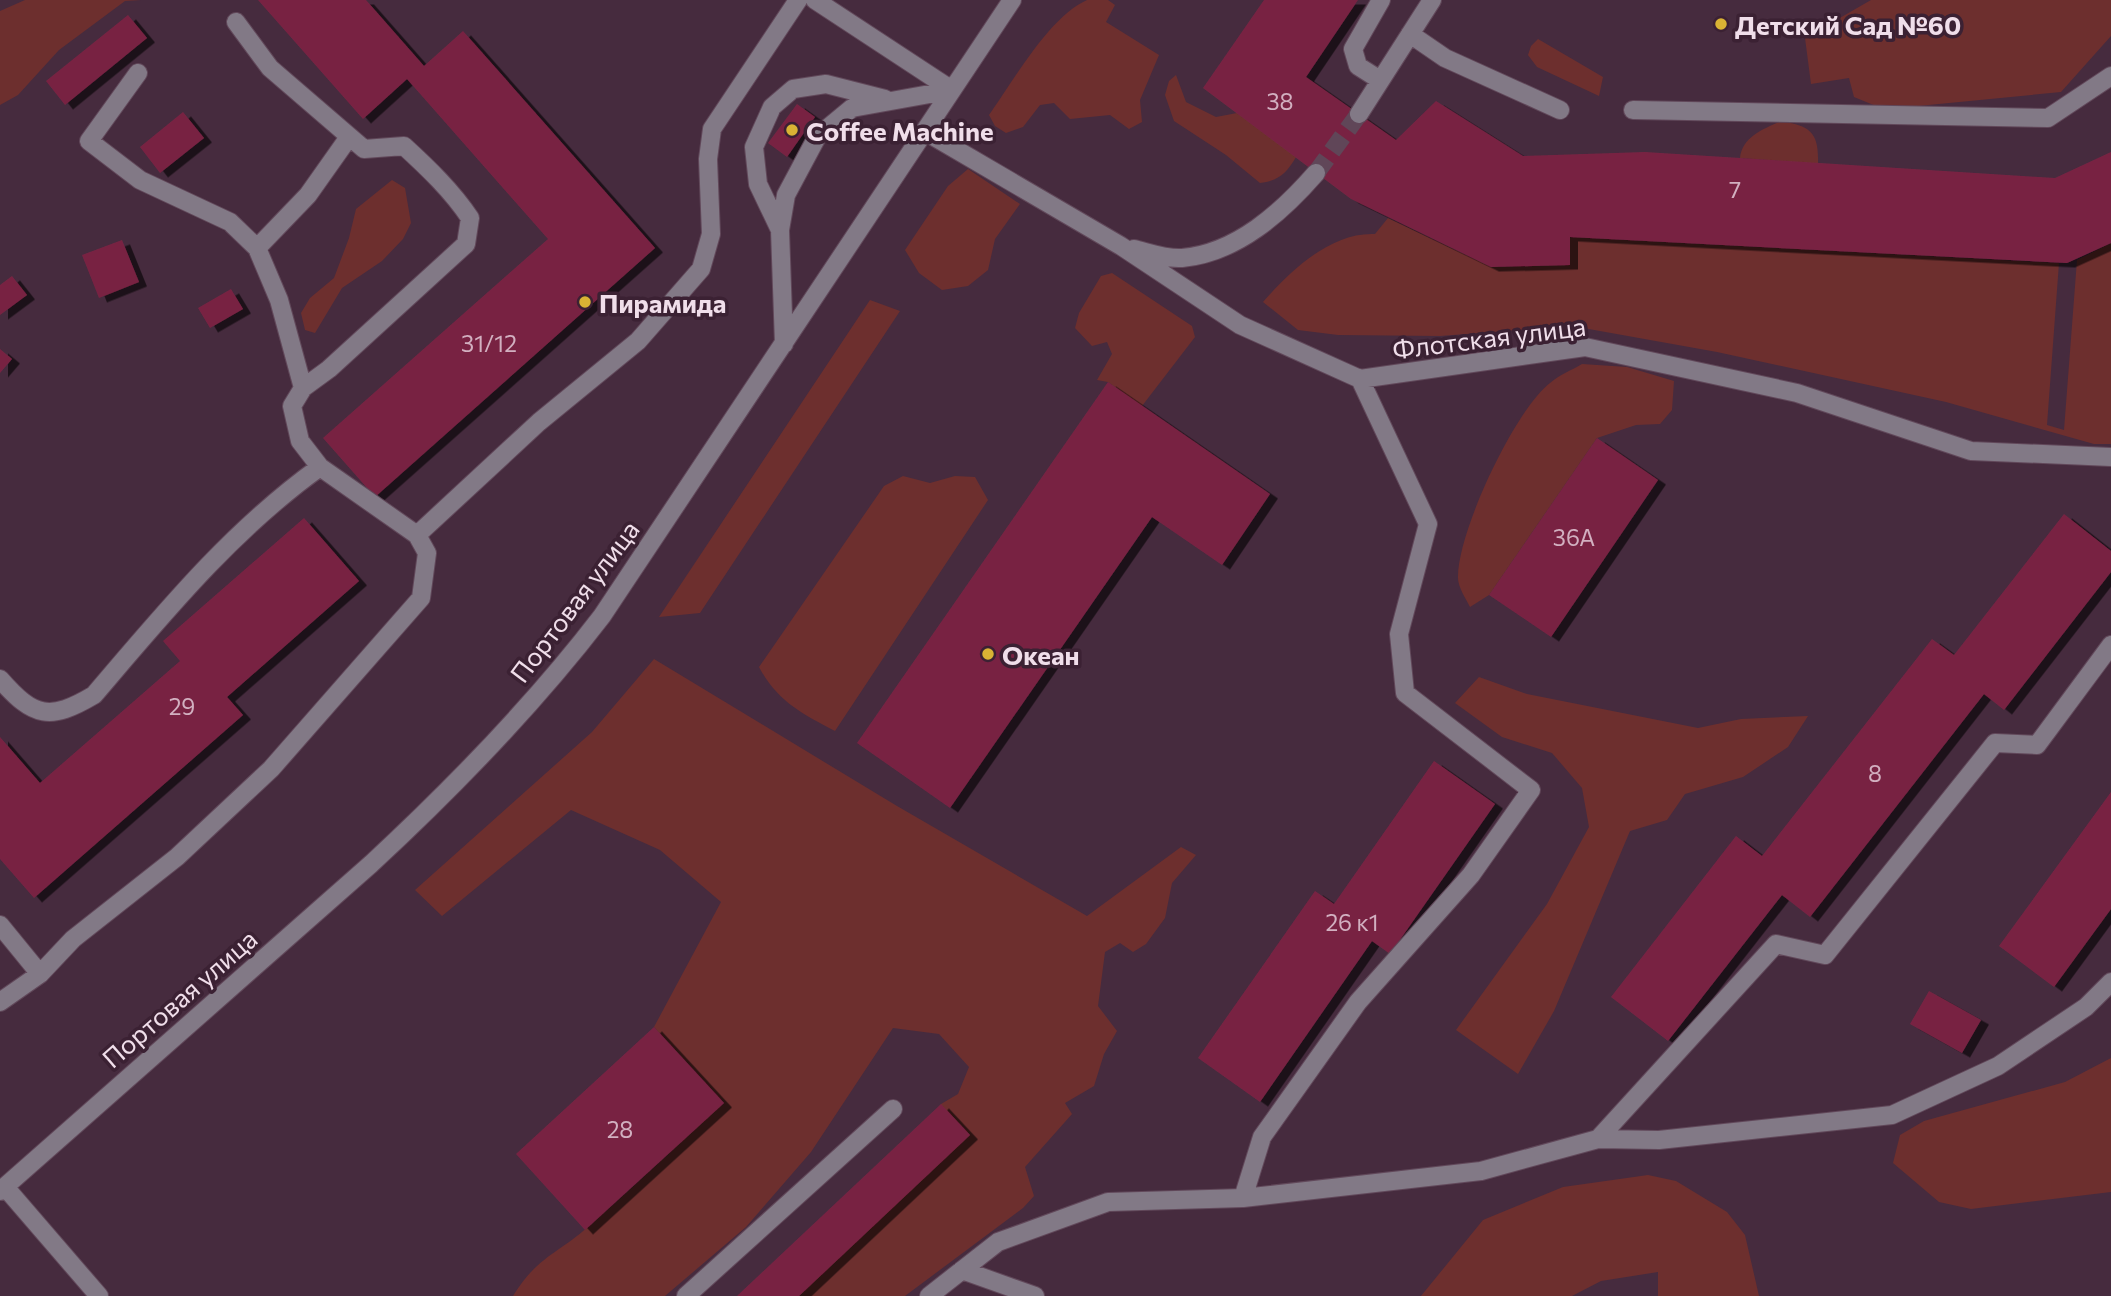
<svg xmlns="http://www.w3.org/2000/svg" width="2111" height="1296" viewBox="0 0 2111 1296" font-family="Commissioner,sans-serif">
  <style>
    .green { fill: #6d2f2e }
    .building { fill: #782443; filter: url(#shadow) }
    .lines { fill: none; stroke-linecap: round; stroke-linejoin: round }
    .minor-tunnel { stroke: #604658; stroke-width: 18; stroke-dasharray: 18 9; stroke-linecap: butt }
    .minor-casing { stroke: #61485a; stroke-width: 20 }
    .minor { stroke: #827986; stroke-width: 18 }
    .poi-dot { fill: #d9b334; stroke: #3b2133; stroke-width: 2.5 }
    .labels { text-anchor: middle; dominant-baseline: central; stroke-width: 7; stroke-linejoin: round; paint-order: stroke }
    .number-label { font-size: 23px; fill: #d2b0c0 }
    .poi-label { font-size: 26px; font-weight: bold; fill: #f0deea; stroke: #3b2133; text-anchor: start }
    .street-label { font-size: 26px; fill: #f0deea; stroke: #3b2133 }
  </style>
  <defs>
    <filter id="shadow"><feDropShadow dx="8" dy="4.5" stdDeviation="0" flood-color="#0009"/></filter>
  </defs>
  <rect width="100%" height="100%" fill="#462b3e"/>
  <path class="green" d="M25,0H141L125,1L59,50L18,95L0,105V11Z
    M1087,0H1108L1115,5L1106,22L1159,55L1140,100L1142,122L1129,129L1110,115L1070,119L1054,103L1040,105L1023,127L1006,133L995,126L989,115C1014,80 1049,17 1087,0Z
    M1871,0H2111V36L2061,92L1918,106H1876L1854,97L1849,78L1811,84L1805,38Z
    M1538,39L1603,77L1599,96L1537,67L1528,55L1531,46Z
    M1176,75L1186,102L1216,117L1237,113L1296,157C1287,173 1278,181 1260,183L1226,155L1174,121L1165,95L1169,81Z
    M1781,121C1811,126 1819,133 1818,164L1740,158C1742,137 1763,129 1781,121Z
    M968,169L1020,204L995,239L988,270L968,286L942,290L919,273L905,250L948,186Z
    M392,180L405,188L411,223L403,239L382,261L342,288L315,333L305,330L301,313L310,298L334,278L349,238L356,209Z
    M1388,218L1491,267L1570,265V237L2059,263L2047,425L2064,430L2077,260L2111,243V444H2094L1946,402L1717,352L1572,326L1440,336L1338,335L1298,330L1263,302C1291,270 1331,232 1375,234Z
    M1112,273L1192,326L1195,337L1142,406L1108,382L1097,380L1112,354L1107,342L1092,346L1075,328L1079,313L1101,276Z
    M870,300L900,311L700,613L659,617Z
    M1582,364L1627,367L1674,381L1672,410L1660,424L1636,425L1597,438L1489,595L1470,607C1466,599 1458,587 1458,578C1457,533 1514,411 1550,383C1559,375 1572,370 1582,364Z
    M903,476L930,483L955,476L975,477L988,500L835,731C802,714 777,701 759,667L884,486Z
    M654,659L897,806L1087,916L1181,847L1196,855L1172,883L1165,918L1146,944L1133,952L1120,943L1105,952L1098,1006L1117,1031L1104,1054L1094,1086L1065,1103L1072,1114L1025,1167L1034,1196L1023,1208L905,1296H799L941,1104L958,1094L969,1067L939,1034L893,1028L811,1152L746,1227L665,1296H513C537,1257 557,1254 588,1227C634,1187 678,1144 724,1103L654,1027L721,902L660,850L571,810L442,916L415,890L592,732Z
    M1479,677L1527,694L1698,728L1741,719L1808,716L1788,747L1743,777L1685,794L1667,820L1630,831L1554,1011L1518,1074L1456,1030L1547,904L1589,827L1582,788L1552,753L1502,737L1455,703Z
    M2111,1058V1192L1971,1209L1939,1202L1893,1163L1900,1135L1924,1121L2065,1082Z
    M1648,1175L1676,1181L1727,1212L1745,1235L1759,1296H1658V1272L1601,1281L1572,1296H1421L1483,1220L1563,1187Z"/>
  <path class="building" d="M258,0H366L424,66L463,31L655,248L375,497L323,438L548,239L407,79L363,119Z
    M1264,0H1358L1306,77L1396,140L1436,101L1523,156L1645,152L2055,178L2111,152V243L2067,263L1570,237V265L1491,267L1351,199L1203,88Z
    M128,15L147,38L65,105L46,81Z
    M797,104L815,117L787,157L768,143Z
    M183,112L204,138L160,173L140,147Z
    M122,240L139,282L99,298L82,255Z
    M12,276L27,295L0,315V285Z
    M231,289L243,309L210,328L198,308Z
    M0,349L12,359L0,373Z
    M1108,382L1270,494L1222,565L1152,517L950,808L857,743Z
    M1597,438L1658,480L1551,637L1489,595Z
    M2064,514L2111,551V572L2004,710L1984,694L1810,917L1782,895L1668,1041L1611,997L1736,836L1762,856L1932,639L1954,655Z
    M304,518L359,581L227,697L243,715L34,898L0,859V737L40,783L180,661L163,641Z
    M1434,761L1495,804L1390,954L1372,941L1260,1102L1198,1058L1315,891L1334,904Z
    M2111,792V909L2054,987L1999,946Z
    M1929,991L1981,1020L1962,1053L1910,1024Z
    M654,1027L724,1103L585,1230L516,1154Z
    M941,1104L970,1135L799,1296H737Z"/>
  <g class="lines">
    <path class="minor-tunnel" d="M1316,173L1359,114"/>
    <g class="minor-casing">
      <path id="minor" d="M815,0L952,90
        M1410,34L1445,58L1560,110
        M138,73L89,141L140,180L230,222L257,248L279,300L303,388
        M1380,80L1358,66L1353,49L1381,0
        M1633,110L2048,118L2111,76
        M1359,114L1432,0
        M926,132L1121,246L1240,325L1360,379L1585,347L1797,393L1971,451L2111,457
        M780,230L758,184L754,147L772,107L793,89L826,84L885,99
        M257,248L308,195L349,137
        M1134,249C1150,253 1166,259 1182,258C1237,253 1282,212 1316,173
        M784,344L780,230L786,195L817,137L852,108L952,90
        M417,535L539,422L638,341L701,269L711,234L708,159L712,129L798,0
        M0,679C34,718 50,721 94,695C164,613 232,530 320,467L300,441L292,406L303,388L329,369L466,244L470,218C452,191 428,168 404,146L364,149L270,68L236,22
        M0,925L40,974
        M0,1002L40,974L73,939L177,857L271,769L421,598L427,553L417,535L320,467
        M1598,1139L1776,944L1825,955L1995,743L2037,745L2111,645
        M5,1187L99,1296
        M0,1191L371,864C454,787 533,706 602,616L1012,0
        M1243,1198L1262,1137L1358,1002L1471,875L1531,790L1405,693L1399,634L1428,524L1360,379
        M962,1270L1035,1296
        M686,1296L893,1109
        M929,1296L998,1242L1108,1202L1243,1198L1481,1171L1598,1139L1659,1140L1892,1115L1998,1066L2086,1007L2111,982"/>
    </g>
    <use href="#minor" class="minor"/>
  </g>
  <g class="poi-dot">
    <circle cx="1721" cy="24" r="7"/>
    <circle cx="792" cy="130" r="7"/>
    <circle cx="585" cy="302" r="7"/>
    <circle cx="988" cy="654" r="7"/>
  </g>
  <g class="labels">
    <g class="number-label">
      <text x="1280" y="101">38</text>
      <text x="1735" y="189">7</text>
      <text x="489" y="343">31/12</text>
      <text x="1574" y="537">36А</text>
      <text x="182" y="706">29</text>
      <text x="1875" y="773">8</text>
      <text x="1352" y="922">26 к1</text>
      <text x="620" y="1129">28</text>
    </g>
    <g class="poi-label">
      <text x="1735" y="24">Детский Сад №60</text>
      <text x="806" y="130">Coffee Machine</text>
      <text x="599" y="302">Пирамида</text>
      <text x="1002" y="654">Океан</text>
    </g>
    <g class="street-label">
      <text transform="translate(1489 337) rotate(-7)">Флотская улица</text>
      <text transform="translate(574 601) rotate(-53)">Портовая улица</text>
      <text transform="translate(179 998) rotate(-41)">Портовая улица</text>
    </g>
  </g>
</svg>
